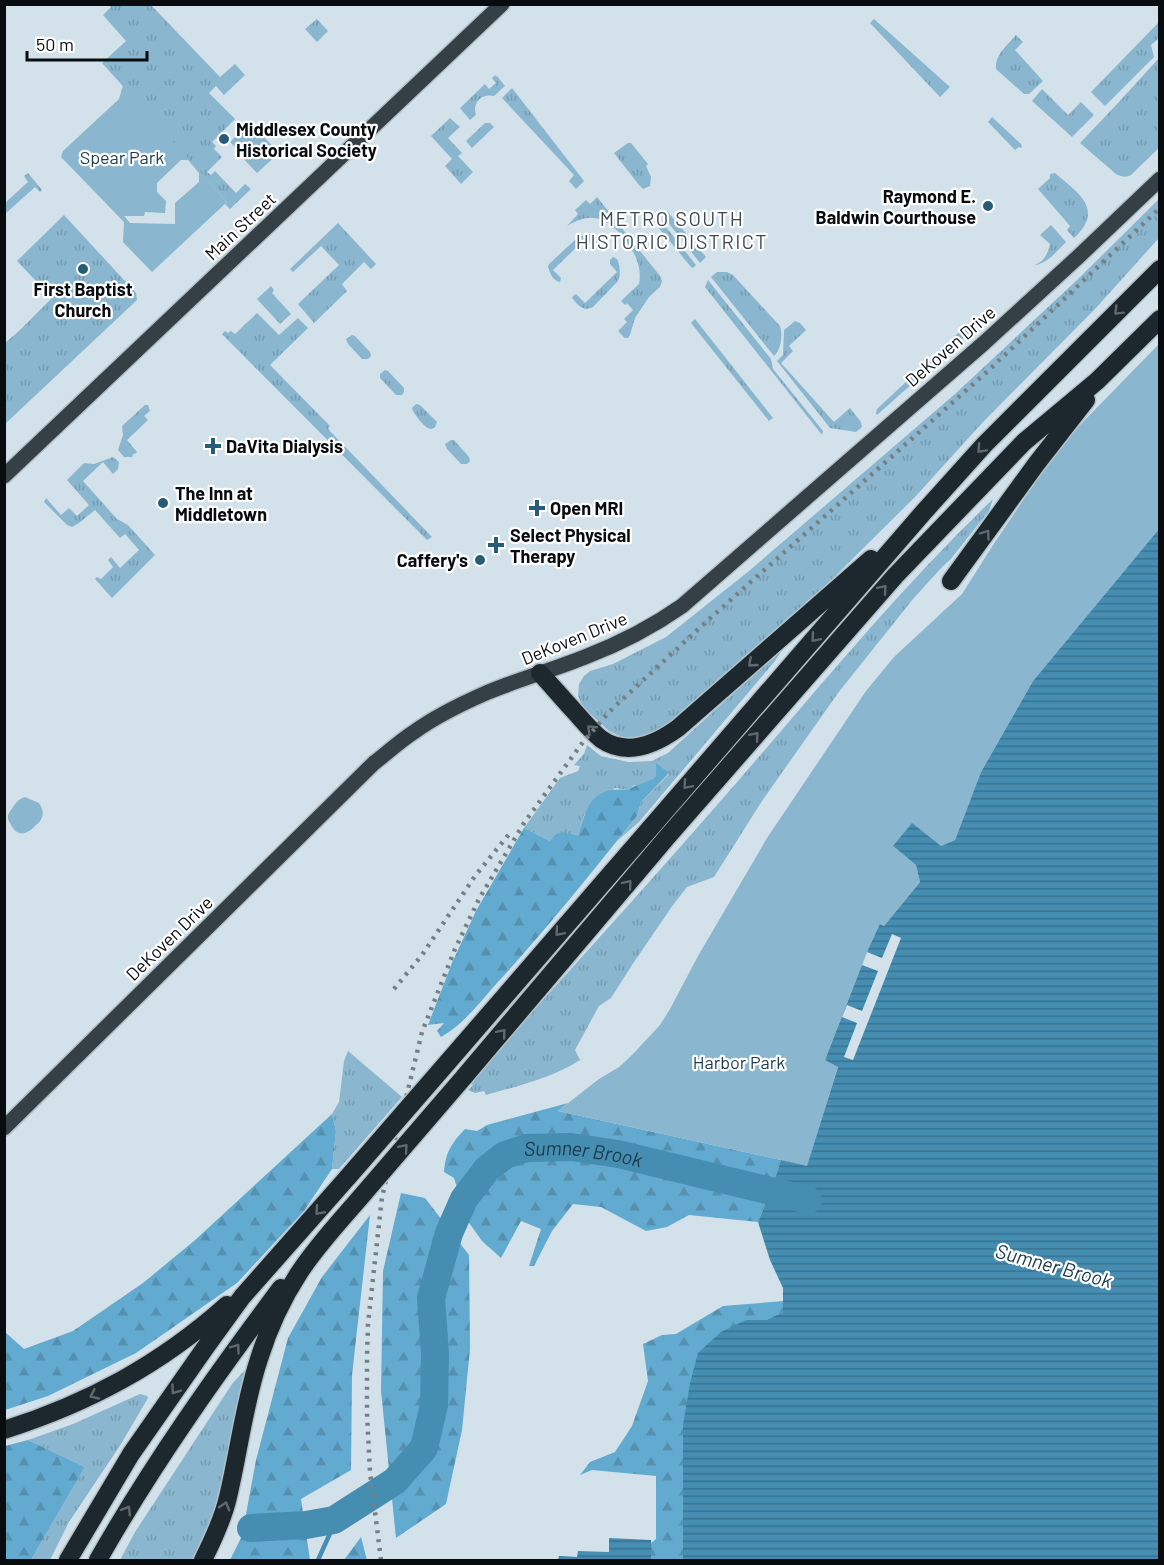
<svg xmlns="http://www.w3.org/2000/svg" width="1164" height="1565" viewBox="0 0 1164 1565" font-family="Barlow,sans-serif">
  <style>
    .grass { fill: url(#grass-tufts) }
    .forest { fill: url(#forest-firs) }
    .green { fill: #8ab6cf; fill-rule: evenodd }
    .water { fill: url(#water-rules) }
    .pier { fill: #d3e2ea }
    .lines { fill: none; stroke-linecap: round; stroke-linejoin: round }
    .stream { stroke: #468db2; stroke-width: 4.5 }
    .river { stroke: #468db2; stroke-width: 28 }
    .primary-casing { stroke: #b3c0c7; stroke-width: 18 }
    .highway-casing { stroke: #b3c0c7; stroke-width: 21 }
    .primary { stroke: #354046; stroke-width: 15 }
    .highway { stroke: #1c282e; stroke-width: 18 }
    .rail { stroke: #757f84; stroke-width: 4.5; stroke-dasharray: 3 6; stroke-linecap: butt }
    .highway-bridge-casing { stroke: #b3c0c7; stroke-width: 21; stroke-linecap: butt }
    .highway-bridge { stroke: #1c282e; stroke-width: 18 }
    .oneway { stroke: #60686d }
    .poi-dot { fill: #265c77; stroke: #fff; stroke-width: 2 }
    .labels { text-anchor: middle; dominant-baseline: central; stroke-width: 4.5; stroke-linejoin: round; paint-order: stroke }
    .poi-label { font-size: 18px; font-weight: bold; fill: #080c0f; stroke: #fff; text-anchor: start }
    .park-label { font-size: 18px; fill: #1b3c4c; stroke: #fff }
    .street-label { font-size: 18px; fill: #080c0f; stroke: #fff }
    .neighbourhood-label { font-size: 20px; letter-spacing: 1.5px; fill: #3e4a51; stroke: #fff }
    .water-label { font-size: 20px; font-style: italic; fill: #1a3b4b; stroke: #fff }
  </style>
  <defs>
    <pattern id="grass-tufts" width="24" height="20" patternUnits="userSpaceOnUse" patternTransform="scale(1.5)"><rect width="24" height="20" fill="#8ab6cf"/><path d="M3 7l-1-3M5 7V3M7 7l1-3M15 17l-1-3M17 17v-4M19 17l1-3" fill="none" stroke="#769bb1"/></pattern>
    <pattern id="forest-firs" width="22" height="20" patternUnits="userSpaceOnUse" patternTransform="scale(1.5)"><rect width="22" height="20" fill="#63aad0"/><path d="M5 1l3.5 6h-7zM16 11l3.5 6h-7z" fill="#5491b1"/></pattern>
    <pattern id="water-rules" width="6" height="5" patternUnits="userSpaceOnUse" patternTransform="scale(1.5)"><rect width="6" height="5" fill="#468db2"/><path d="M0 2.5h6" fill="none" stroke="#38728f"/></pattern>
  </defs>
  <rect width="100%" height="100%" fill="#d3e2ea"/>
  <path class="grass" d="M150,4L220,77L235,64L245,75L224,95L216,86L209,93L235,119L212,142L216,146L214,149L222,157L207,172L211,175L215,171L236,193L245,184L251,189L230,209L225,204L227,202L102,63L126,41L103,15L111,7L109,5Z
    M317,19L328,31L317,42L305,29Z
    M874,19L950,87L940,97L870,23Z
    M1159,22V40L1158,39L1151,45L1154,57L1105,106L1091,92Z
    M1016,35L1023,42L1015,50L1043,81L1029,94H1024L996,69C995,54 1007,46 1016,35Z
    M1159,58V148L1131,175C1125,178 1122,177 1116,174L1080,143L1118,103Z
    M495,75L496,77L497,76L505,86L494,96C481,93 472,103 476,115L470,120L460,108L485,84L489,89L496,83L492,78Z
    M512,88L584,181L576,189L569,181L574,175L502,98Z
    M1042,89L1068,115L1081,102L1094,115L1072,137L1032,101Z
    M992,117L1021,144L1022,148L1019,147L1015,150L988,122Z
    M450,118L460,127L448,138L462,153L458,156L473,172L461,184L445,166L452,159L431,136Z
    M485,123H490L494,127L472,148L466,141Z
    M628,143H631L648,164L646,166L651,177L650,186L643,189L639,185L614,153Z
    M28,173L42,190L40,192L35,187L5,214V203L28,182L24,176Z
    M1055,173C1078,193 1105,209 1074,238L1067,230L1070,226L1038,189L1050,178V174Z
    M597,197L660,276L662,281L660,287L649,297L635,318L630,335L628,338H625L618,331L627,322L624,319L633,310L627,303L625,305L621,301L639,284C642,268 636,254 626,241C609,218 592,210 567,226L578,214L575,210L586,200L590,204Z
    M1159,199V238L1095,309L983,422L915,497L813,598L687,709L658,731L642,739L622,737L609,731L583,707L578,696L579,684L584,676L590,671L613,664L666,637L749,571L955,394L1077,280Z
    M667,211L706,257L700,263L663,216Z
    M64,215L136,293L137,300L5,424V343L20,330L52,298L17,261Z
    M662,222L696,265L693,268L691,267L658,227Z
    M338,223L376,264L371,269L364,262L342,284L347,291L314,323L298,304L339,265L321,246L293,272L290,269Z
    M1051,225L1066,242C1057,251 1048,263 1035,265C1044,261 1048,254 1050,244L1040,235Z
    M587,234L593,235L599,238L600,244L596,247L593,246L585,239L553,270L561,278L560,282C553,281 550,273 548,267L549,264L577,238Z
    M613,257L617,259C620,266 621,273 618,281L593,307C583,312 578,305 572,298L573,296L576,294L585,303L617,272L610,264V260Z
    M717,272H727L733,275L780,326C783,335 781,350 774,356L711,277Z
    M708,280L771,359L773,369L823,431L822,435L705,287Z
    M271,286L274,290L272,293L291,314L280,324L257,299Z
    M257,313L279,335L298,318L308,328L270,365L330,426L328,429L432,537L427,540L222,334L225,331L228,333L231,331L235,334Z
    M695,319L773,418L769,421L691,323Z
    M795,321L800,323L806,330L789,346L793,351L781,363L834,422L850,408L861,422L862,427L856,432L830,428L777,361L783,355L784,330Z
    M969,323L976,327L877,415L876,413L877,409Z
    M352,335L355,336L370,352L371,356L368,359H362L348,344L346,339Z
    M385,370L388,371L404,388V392L402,395H396L380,378V374Z
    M416,404L420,405L437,422L435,427C434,428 432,429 431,429C425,429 413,413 412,408Z
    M145,405H148L150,411L144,416L148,420L127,440L137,452L135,454L134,453L132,457H124L118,450L123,435L122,426Z
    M451,440H454L469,457L470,461L467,464H461L447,449L445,444Z
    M113,457L119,462L118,469L113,474L103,462L83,481L117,519L128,525L155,555L112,598L95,579L97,577L101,579L113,567L108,560L111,557L120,568L139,550L125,534L120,538L95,510L79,523L72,527L67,525L44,502L46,498L61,515L69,508L77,516L89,505L67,480L84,463L94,464Z
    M993,499L989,511L950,560L943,566L913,599L838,693L762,801L714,877L687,887L673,905L634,962L611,998L599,1006L575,1050L580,1060C552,1078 518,1086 486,1095L484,1091L475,1093L468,1090L473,1085L469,1082C557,984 646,887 732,788C817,690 900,588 993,499Z
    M783,648L775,661L639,822L617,841L637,816L641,802L669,774L656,764V776L647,783L633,786L628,790L615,788L584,815L578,836L550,841L524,828L560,778L578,771L580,766L574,765L584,754L587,745L601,756L628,762L652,761L668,753Z
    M348,1051L402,1097L339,1169H332L336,1131L332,1114L339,1102L344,1061Z
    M248,1368L218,1504L198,1560H120L135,1532L232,1384L242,1373Z
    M140,1394L147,1396L148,1398L121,1444L69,1522L50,1560H31L85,1467L28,1440L73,1424Z"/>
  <path class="forest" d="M656,763L669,773L641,802L637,816C591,873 546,930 497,983C480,1002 464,1024 441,1037L437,1031L444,1023L428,1025L452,963L476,911L524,828L550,841C559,829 564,832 578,836C587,807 591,786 628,790C637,783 645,785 656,776Z
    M568,1103L558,1111L781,1160L771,1190L758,1222L689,1215L667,1227L646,1231L601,1207L573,1204L552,1231L534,1266H529L541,1229L521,1221L501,1258L482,1241L467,1220L454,1178L444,1172C446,1151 451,1144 465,1129L477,1131L487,1125Z
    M332,1114L336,1131L332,1169L304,1211L237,1283L136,1353L48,1396L5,1410V1332L24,1349L73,1331L143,1283L194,1241Z
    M401,1193L425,1198L469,1255L470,1349L462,1430L446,1504L396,1538L381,1391L383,1271Z
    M370,1215L352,1375L351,1470L301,1499L310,1560H230L242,1536L256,1460L288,1338L322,1277Z
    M784,1301L783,1312L766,1320H746L683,1425V1560H646V1547L656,1539V1476L592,1470L580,1475L590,1462L615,1452L632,1426L648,1381L643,1344L662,1335L676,1334L723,1306Z
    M28,1440L85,1467L31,1560H5V1446Z
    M361,1537L367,1560H344Z"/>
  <path class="green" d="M123,85L227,202L152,272L123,242L124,222L61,157L63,151L119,99ZM181,160H188L199,173V182L175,203V224L130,223L124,216H144L145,212L165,213L166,201L157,192V183Z
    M250,122L279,153L257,173L237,152L238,150L230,142Z
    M1159,344V529L1033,681L981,772L955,840L941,846H893L916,865L920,882L884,926L881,924L867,952L825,1060L838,1066L807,1167L781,1160L558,1111L599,1079L619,1067L633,1054L660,1025L670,1009L698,956L767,838L866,691L894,657L962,594L993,545L1051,459L1079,426Z
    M25,797L39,803C42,808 44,812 42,817C41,820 39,823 36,825C27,835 17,838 10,823C7,818 7,815 11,810C15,804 18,799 25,797Z"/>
  <path class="water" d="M1159,529V1560H683V1425L690,1383L698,1353L721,1332L746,1320H766L783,1312V1288L770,1260L758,1222L771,1190L781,1160L807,1166L838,1067L825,1060L867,952L880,924L884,926L920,882L916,865L893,846L912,823L941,846L955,840L981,772L1033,681Z
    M609,1538L651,1540V1560H558L559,1556L577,1557L578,1551L609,1552Z"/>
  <path class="pier" d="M892,934L901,938L853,1060L844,1057L857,1023L842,1017L847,1005L862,1011L878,971L862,965L867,952L882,958Z"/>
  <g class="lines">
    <path class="stream" d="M318,1560L337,1518"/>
    <path class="river" id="s1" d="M251,1528L306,1525L334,1520L395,1481L424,1448L434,1405L435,1354L431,1298L449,1233L464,1199L487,1169L505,1155L527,1148L571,1147L618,1154L808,1200"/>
    <g class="primary-casing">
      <path id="primary" d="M4,476L502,4
        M4,1128L374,763C387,753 400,741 414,732C436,716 461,704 486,693C519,679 553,670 585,657C619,644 652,627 682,606L984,343L1078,257L1160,179"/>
    </g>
    <g class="highway-casing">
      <path id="highway" d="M951,581L1037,463L1086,400
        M540,673C552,686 563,699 575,712C583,721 591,731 601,739C627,757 656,744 678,728L871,559
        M447,1063L922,514L984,445L1160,269
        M464,1077L668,836L895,576L1024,442L1097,381L1160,319
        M4,1430C89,1403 161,1364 227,1305
        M68,1560L131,1454L205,1348L242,1297L348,1177
        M98,1560C152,1465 215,1376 281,1288
        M203,1560C213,1540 223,1519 228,1497C239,1451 244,1404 259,1359C268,1330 282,1299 299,1273C318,1244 343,1218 365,1192"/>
    </g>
    <use href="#primary" class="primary"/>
    <use href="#highway" class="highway"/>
    <path class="rail" d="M394,989L422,955L475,876L510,833
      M381,1560L370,1472L367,1414V1356L368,1324L382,1197L422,1032L455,949L479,899L524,823L583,742L610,711L707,621L989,370L1160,208"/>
    <g class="highway-bridge-casing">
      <path id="highway-bridge" d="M348,1177L447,1063
        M365,1192L464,1077"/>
    </g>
    <use href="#highway-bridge" class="highway-bridge"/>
  </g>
  <defs><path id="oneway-chevron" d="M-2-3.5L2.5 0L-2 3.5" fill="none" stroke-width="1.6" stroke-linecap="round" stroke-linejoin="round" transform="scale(1.5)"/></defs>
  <g class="oneway">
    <use href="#oneway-chevron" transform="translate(1118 311) rotate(135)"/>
    <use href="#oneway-chevron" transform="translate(981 449) rotate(133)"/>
    <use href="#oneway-chevron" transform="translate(986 534) rotate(-54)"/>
    <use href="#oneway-chevron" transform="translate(883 589) rotate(-49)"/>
    <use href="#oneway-chevron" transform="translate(815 638) rotate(131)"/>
    <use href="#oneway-chevron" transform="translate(752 663) rotate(139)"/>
    <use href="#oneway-chevron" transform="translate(591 729) rotate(-136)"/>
    <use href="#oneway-chevron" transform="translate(755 736) rotate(-49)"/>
    <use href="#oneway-chevron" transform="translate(687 785) rotate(131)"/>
    <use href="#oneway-chevron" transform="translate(628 884) rotate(-50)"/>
    <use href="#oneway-chevron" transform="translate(559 932) rotate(131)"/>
    <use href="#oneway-chevron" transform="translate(502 1033) rotate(-50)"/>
    <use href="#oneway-chevron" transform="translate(404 1148) rotate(-49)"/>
    <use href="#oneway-chevron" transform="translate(319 1211) rotate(131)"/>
    <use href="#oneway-chevron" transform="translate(236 1348) rotate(-54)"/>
    <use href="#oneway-chevron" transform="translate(175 1390) rotate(125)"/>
    <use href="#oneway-chevron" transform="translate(94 1395) rotate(155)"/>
    <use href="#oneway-chevron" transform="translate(225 1506) rotate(-73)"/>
    <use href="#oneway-chevron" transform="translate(127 1510) rotate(-58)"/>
  </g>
  <g class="poi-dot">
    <circle cx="224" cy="139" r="6"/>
    <circle cx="988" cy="206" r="6"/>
    <circle cx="83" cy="269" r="6"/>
    <path d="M210 437h6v6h6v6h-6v6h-6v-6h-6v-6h6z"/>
    <circle cx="163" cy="503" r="6"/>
    <path d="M534 499h6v6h6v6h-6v6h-6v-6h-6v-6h6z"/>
    <path d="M493 536h6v6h6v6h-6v6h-6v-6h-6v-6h6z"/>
    <circle cx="480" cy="560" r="6"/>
  </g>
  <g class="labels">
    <g class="poi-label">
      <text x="236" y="129">Middlesex County<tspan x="236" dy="21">Historical Society</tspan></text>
      <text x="976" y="196" text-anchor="end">Raymond E.<tspan x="976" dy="21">Baldwin Courthouse</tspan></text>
      <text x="83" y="289" text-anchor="middle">First Baptist<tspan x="83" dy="21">Church</tspan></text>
      <text x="226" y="446">DaVita Dialysis</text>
      <text x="175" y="493">The Inn at<tspan x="175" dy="21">Middletown</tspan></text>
      <text x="550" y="508">Open MRI</text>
      <text x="510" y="535">Select Physical<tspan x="510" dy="21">Therapy</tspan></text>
      <text x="468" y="560" text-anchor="end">Caffery's</text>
    </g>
    <g class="park-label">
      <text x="122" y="157">Spear Park</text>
      <text x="739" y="1062">Harbor Park</text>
    </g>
    <g class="street-label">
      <text transform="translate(240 226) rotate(-43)">Main Street</text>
      <text transform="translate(950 346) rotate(-41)">DeKoven Drive</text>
      <text transform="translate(574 638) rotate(-22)">DeKoven Drive</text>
      <text transform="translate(169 938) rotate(-44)">DeKoven Drive</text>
    </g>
    <g class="neighbourhood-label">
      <text x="672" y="218">METRO SOUTH<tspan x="672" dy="23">HISTORIC DISTRICT</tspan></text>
    </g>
    <g class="water-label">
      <text stroke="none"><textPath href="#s1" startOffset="596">Sumner Brook</textPath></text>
      <text transform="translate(1054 1265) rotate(15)">Sumner Brook</text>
    </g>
  </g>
  <rect width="1164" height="1565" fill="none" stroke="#080c0f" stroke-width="12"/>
  <path d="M27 51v9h120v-9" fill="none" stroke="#080c0f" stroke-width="3"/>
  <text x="36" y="51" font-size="18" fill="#080c0f" stroke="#ffffff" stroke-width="4.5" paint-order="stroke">50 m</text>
</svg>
